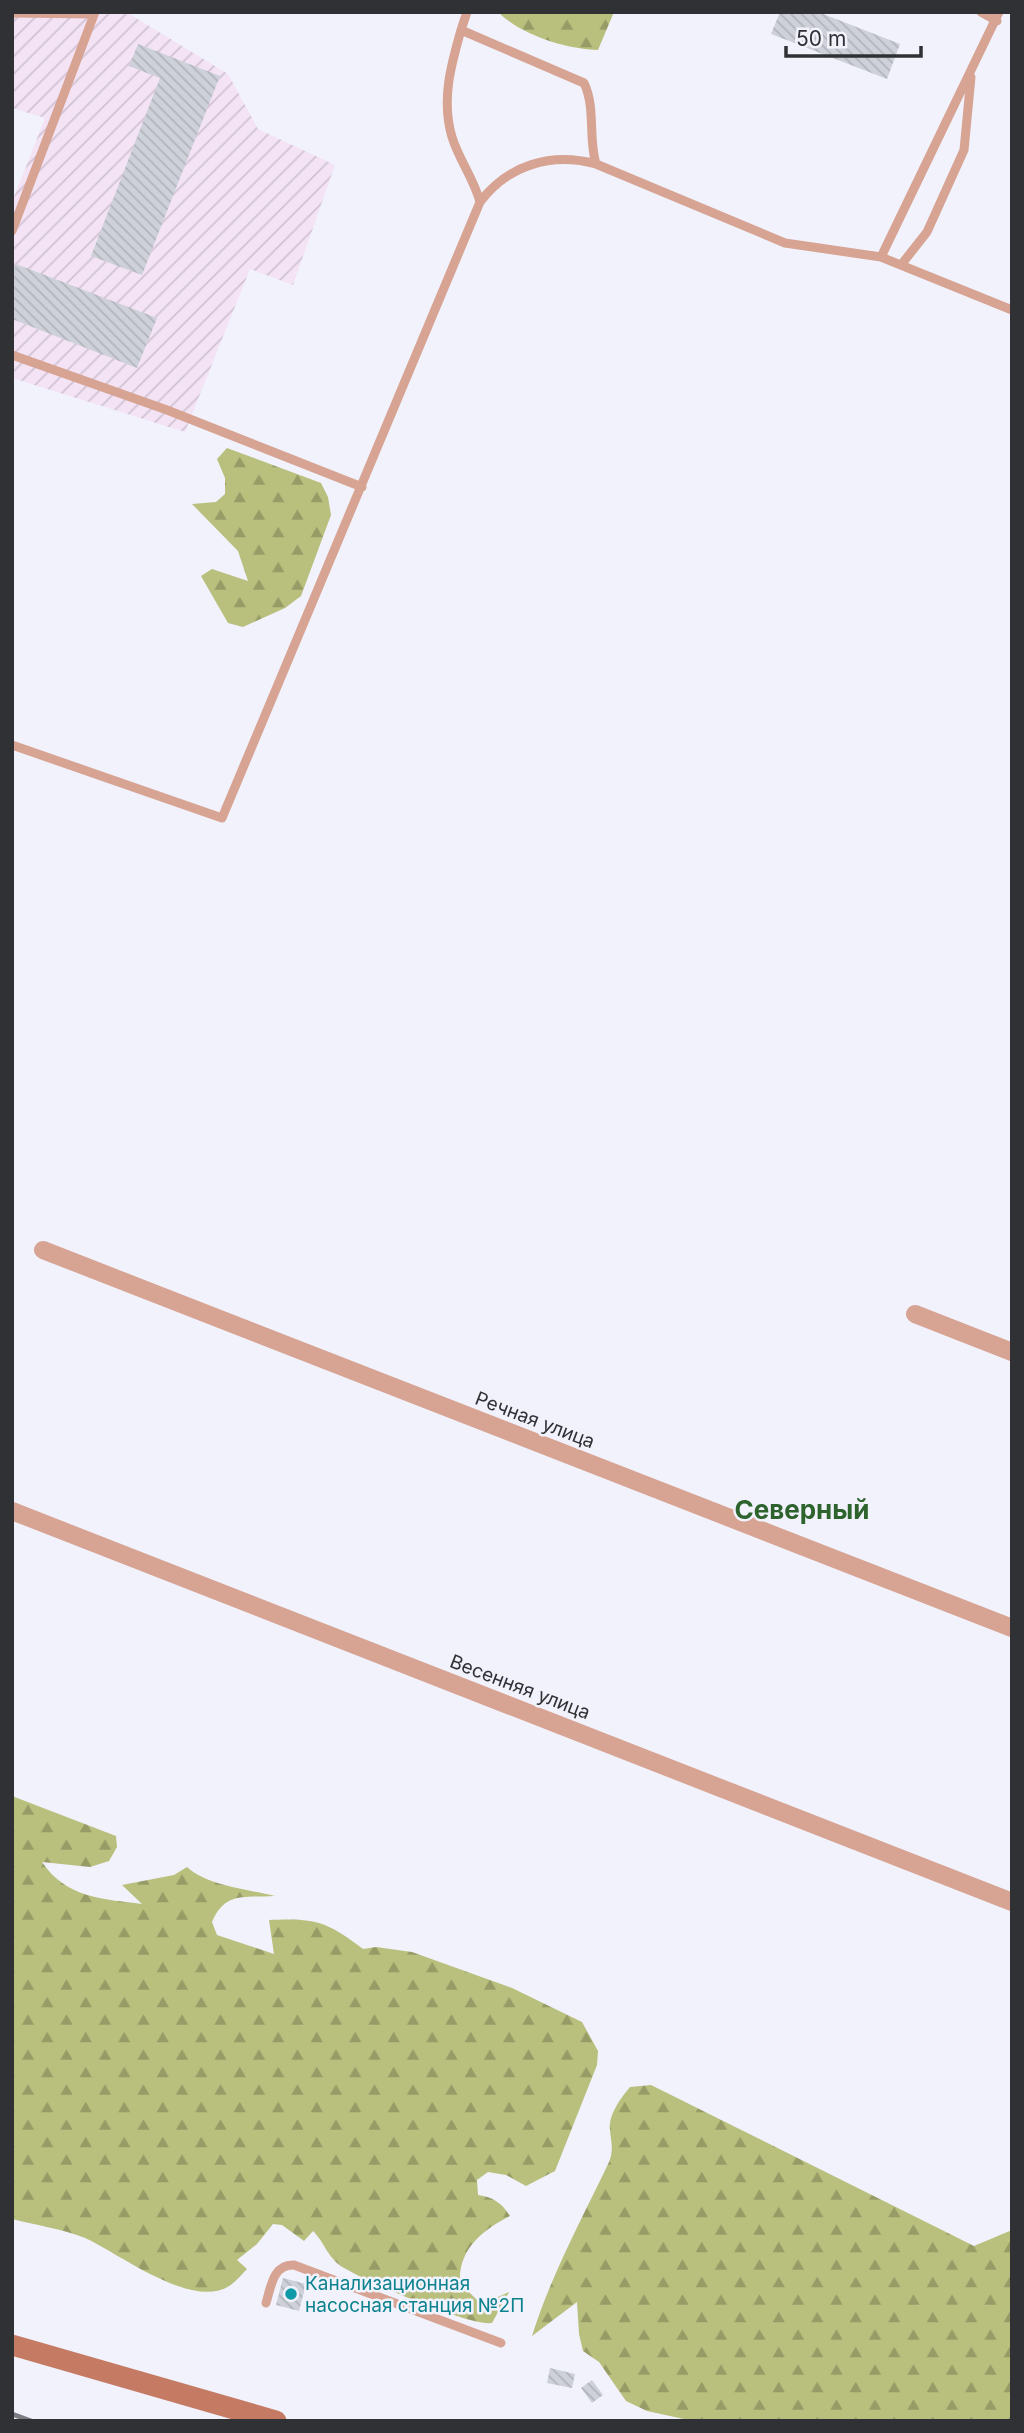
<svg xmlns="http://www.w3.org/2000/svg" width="1024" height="2433" viewBox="0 0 1024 2433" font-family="Inter,sans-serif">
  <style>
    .industrial { fill: url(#industrial-furrows) }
    .forest { fill: url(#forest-firs) }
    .building { fill: url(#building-back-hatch) }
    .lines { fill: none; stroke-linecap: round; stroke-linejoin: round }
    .lane { stroke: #d7a393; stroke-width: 9 }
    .street { stroke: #d7a393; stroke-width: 18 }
    .secondary { stroke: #c57a64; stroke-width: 21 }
    .rail { stroke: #7c7d83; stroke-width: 5 }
    .culture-dot { fill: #0f9aa8; stroke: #f1f2fc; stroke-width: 2.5 }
    .labels { text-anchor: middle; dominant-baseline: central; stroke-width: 5; stroke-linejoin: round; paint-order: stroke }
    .street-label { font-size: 19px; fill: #303134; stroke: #f1f2fc }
    .culture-label { font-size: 19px; fill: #0d838f; stroke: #f1f2fc; text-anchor: start }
    .district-label { font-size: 26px; font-weight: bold; fill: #2f632e; stroke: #f1f2fc }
  </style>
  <defs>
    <pattern id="industrial-furrows" width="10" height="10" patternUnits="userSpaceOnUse" patternTransform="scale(1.75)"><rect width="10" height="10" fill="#f3e3f5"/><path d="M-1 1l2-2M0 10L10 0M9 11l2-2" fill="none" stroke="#d1c3d3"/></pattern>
    <pattern id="forest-firs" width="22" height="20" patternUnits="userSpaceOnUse" patternTransform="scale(1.75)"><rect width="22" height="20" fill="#b9bf7d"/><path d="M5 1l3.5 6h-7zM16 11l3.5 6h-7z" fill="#979c67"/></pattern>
    <pattern id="building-back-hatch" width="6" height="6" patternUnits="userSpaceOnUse" patternTransform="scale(1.75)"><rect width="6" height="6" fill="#cfd1da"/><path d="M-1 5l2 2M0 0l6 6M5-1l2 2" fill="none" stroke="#b2b4bc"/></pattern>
  </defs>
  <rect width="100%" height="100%" fill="#f1f2fc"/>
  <path class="industrial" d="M12,12H126L228,74L258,129L335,165L293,285L250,269L185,432L12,378V202L45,118L12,108Z"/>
  <path class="forest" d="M498,12H614L598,50C566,49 521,35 498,12Z
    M227,448L321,483L328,497L331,515L301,596L285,608L243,627L228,623L201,576L212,569L248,581L238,551L192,504L216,502L225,494V478L217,459Z
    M12,1796L116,1836L117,1847L109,1861L90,1867L42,1862C66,1898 103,1899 142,1904L122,1885L174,1875L187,1867C208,1886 247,1889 275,1896C245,1898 225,1891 212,1922L217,1935L274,1954L269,1920C314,1918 327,1921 363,1949L376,1947L412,1952L512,1988L582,2022L598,2051L597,2065L555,2171L526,2186L506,2175L488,2172L477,2180L478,2195C493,2197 502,2203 510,2216C483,2230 458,2249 460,2283L478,2301H489L509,2292L492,2323C468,2326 368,2282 344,2268C328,2259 325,2243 313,2231L304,2241L282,2225L273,2224L257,2244L237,2260L247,2269C242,2274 237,2280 232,2284C195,2313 119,2253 85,2238C62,2229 36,2225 12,2219Z
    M651,2085L974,2246L1012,2230V2421H693L647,2411L626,2401L599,2362L583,2351L579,2334L577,2302L532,2336C551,2275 582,2219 609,2162C614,2150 611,2142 610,2130C608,2115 621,2098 630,2087Z"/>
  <path class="building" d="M780,12H818L900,44L887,79L771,34Z
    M138,44L220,76L142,275L91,256L160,78L129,66Z
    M16,264L157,318L137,368L12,319V274Z
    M283,2278L306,2284L299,2311L276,2305Z
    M550,2368L575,2374L572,2388L547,2383Z
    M592,2380L603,2395L592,2403L581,2388Z"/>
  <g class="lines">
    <path class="lane" d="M467,12L461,30L584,83C596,108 588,138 596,164L785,243L881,257L1012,310
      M981,12L997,21
      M12,13L94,14
      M480,202C508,165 551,152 596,164
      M12,231L95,12
      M881,257L999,12
      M901,265L927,232L964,150L971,77
      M12,355L167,410L362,487
      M12,745L222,818L480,202C474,179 459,160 452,137C441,100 451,65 461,30
      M266,2303C271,2287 273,2264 294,2265L501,2343"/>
    <path class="street" d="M43,1250L1012,1628
      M915,1314L1012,1352
      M12,1511L1012,1902"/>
    <path class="secondary" d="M12,2345L276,2421"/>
    <path class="rail" d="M12,2414L31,2421"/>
  </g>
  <circle class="culture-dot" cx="291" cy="2294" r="7"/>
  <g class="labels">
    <g class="street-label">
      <text transform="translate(535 1420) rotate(21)">Речная улица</text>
      <text transform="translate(520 1687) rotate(21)">Весенняя улица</text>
    </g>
    <g class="culture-label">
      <text x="305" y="2283">Канализационная<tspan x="305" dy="22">насосная станция №2П</tspan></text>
    </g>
    <g class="district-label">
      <text x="802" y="1509">Северный</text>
    </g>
  </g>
  <rect width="1024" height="2433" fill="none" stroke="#303134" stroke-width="28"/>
  <path d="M786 46v10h135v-10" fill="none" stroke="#303134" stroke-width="3.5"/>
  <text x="796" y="46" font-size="21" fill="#303134" stroke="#f1f2fc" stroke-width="5" paint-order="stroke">50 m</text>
</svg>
